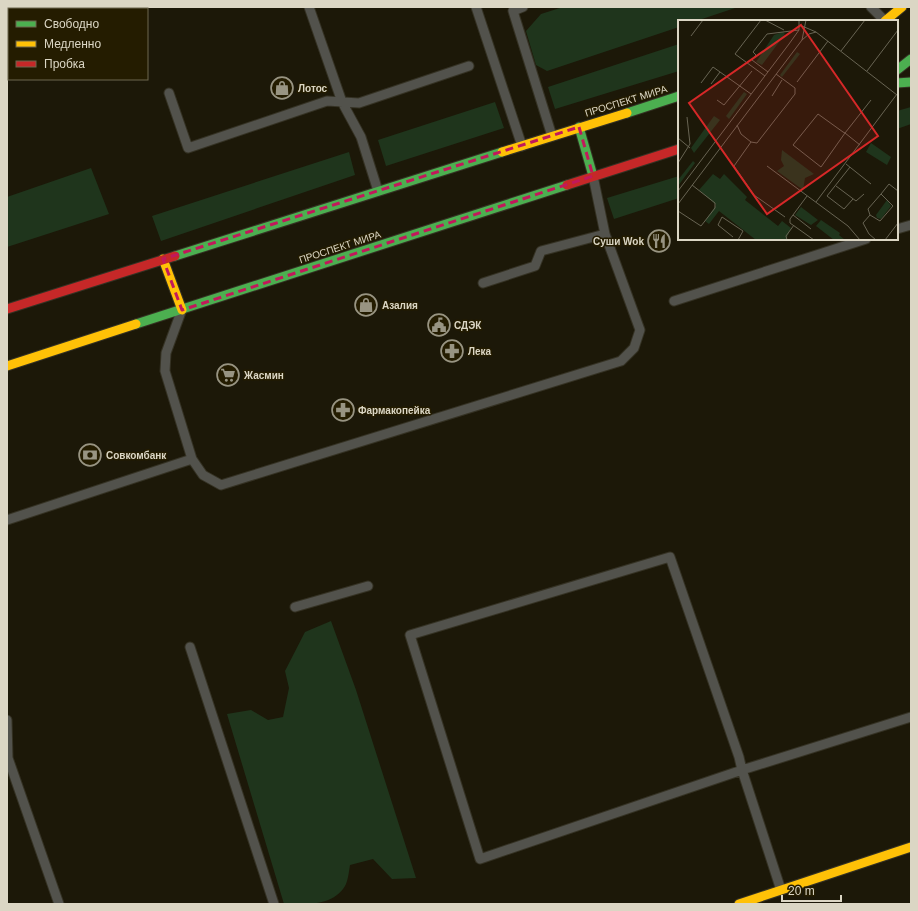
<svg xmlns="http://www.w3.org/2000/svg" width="918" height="911" viewBox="0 0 918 911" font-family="Helvetica,sans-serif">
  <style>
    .green { fill: #1f351c }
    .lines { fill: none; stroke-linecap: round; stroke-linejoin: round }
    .lane-casing { stroke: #353224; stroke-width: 11 }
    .fast-casing { stroke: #353224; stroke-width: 11 }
    .slow-casing { stroke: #353224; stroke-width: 11 }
    .jam-casing { stroke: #353224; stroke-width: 11 }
    .lane { stroke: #52524c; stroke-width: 9 }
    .fast { stroke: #4caf50; stroke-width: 9 }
    .slow { stroke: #ffc107; stroke-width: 9 }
    .jam { stroke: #c62828; stroke-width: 9 }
    .marked { fill: none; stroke: #c2185b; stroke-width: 3; stroke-dasharray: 8 5; stroke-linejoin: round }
    .labels { text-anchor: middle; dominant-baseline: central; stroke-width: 3; stroke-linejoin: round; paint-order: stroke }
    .poi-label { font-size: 10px; font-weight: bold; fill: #dbd6c4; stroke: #241c00; text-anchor: start }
    .street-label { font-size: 10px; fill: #dbd6c4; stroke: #241c00 }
    .inset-road { fill: none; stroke: #686453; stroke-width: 1 }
    .view { fill: #d62828; fill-opacity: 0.15; stroke: #d62828; stroke-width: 2 }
    .inset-edge { fill: none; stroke: #dbd6c4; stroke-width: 2 }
  </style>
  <rect width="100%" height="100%" fill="#1c1808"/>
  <path class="green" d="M563,7H738L696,21H679V27L547,71L536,65L526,31L541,14Z
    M679,44V71L555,109L548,87Z
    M495,102L504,128L386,166L378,140Z
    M911,107V124L897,129V111Z
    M349,152L355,175L161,241L152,216Z
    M91,168L109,214L7,247V197Z
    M679,176V198L614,219L607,198Z
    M331,621L356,690L416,878L392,879L373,859L350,865C349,871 348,881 345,886C332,907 305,904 284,904L227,714L251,710L268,720L283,717L289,688L285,671L305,632Z"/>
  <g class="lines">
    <g class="lane-casing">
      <path id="lane" d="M309,7L342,102L361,137L378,191
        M476,7L522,146
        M523,7L513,11L552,136
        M871,7L885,21
        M169,93L188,148L327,101L359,103L469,66
        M897,229L911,225
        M483,283L535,266L541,251L605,234
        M674,301L866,239
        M181,312L166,353L165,371L192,459L203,475L221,485L621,361L634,348L640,330L605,234L593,176
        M7,520L192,459
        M295,607L368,586
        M190,647L274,904
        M7,720L8,758L59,904
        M781,890L742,770L739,757L670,557L410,635L480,859L742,770L911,717"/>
    </g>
    <g class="fast-casing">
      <path id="fast" d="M897,70L911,59
        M897,83L911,82
        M627,113L679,96
        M579,127L593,176
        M175,256L502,152
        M136,324L567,185"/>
    </g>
    <g class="slow-casing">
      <path id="slow" d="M885,21L902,7
        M502,152L627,113
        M163,259L182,310
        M7,366L136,324
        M739,904L911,847"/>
    </g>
    <g class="jam-casing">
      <path id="jam" d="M567,185L679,149
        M7,309L175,256"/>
    </g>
    <use href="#lane" class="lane"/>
    <use href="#fast" class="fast"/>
    <use href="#slow" class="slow"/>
    <use href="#jam" class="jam"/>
  </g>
  <path class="marked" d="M579,127L593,176L182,310L163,259Z"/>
  <defs>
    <g id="shop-ring" transform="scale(1.15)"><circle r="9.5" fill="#241c00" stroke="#989482" stroke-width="1.5"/><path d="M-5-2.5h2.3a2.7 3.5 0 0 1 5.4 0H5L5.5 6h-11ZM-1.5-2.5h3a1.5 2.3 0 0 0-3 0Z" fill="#989482"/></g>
    <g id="restaurant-ring" transform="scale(1.15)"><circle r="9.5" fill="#241c00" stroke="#989482" stroke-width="1.5"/><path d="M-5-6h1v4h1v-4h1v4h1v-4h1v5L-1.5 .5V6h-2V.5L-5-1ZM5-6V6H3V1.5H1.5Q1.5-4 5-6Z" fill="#989482"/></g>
    <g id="civic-ring" transform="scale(1.15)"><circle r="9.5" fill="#241c00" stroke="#989482" stroke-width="1.5"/><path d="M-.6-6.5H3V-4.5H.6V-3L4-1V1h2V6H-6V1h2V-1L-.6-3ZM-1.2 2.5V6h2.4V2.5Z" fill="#989482"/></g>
    <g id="pharmacy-ring" transform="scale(1.15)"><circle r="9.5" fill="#241c00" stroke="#989482" stroke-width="1.5"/><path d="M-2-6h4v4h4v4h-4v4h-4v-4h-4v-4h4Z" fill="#989482"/></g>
    <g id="supermarket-ring" transform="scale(1.15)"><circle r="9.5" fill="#241c00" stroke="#989482" stroke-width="1.5"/><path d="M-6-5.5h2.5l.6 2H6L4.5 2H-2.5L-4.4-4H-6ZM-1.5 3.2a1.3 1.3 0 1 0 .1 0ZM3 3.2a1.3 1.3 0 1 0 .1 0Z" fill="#989482"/></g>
    <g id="bank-ring" transform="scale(1.15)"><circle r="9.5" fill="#241c00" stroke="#989482" stroke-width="1.5"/><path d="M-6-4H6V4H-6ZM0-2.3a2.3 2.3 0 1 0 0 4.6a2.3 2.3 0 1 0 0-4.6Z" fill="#989482"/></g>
  </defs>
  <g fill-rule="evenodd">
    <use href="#shop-ring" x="282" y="88"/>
    <use href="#restaurant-ring" x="659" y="241"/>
    <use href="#shop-ring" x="366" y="305"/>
    <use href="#civic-ring" x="439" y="325"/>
    <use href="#pharmacy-ring" x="452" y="351"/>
    <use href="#supermarket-ring" x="228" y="375"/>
    <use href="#pharmacy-ring" x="343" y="410"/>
    <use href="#bank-ring" x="90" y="455"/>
  </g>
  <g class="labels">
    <g class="poi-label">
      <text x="298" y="88">Лотос</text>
      <text x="644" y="241" text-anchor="end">Суши Wok</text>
      <text x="382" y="305">Азалия</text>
      <text x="454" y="325">СДЭК</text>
      <text x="468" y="351">Лека</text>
      <text x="244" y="375">Жасмин</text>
      <text x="358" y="410">Фармакопейка</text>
      <text x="106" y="455">Совкомбанк</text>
    </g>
    <g class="street-label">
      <text transform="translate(626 101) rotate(-17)">ПРОСПЕКТ МИРА</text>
      <text transform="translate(340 247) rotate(-18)">ПРОСПЕКТ МИРА</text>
    </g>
  </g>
  <g transform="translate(678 20)">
    <rect width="220" height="220" fill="#1c1808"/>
    <path d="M105,12L107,14L84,45L78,42L96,15ZM119,32L122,34L104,57L102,55ZM66,72L69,74L51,99L48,96ZM36,96L42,100L16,133L13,128ZM193,123L213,137L209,145L188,132ZM104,130L136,154L127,158L125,170L99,151L106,146L103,140ZM15,141L17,143L0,166V160ZM35,154L42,159L46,154L69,177L67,180L100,206L104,201L113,208L108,220H78L41,191L31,204L27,201L38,185L21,170ZM209,180L213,186L203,199L199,198L198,195ZM123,187L140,200L133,205L117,195ZM143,200L162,213L161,215L167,220H156L138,206Z" fill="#1f351c"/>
    <path class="inset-road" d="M83,0L57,34L87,56M87,0L106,10M124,6L138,12L219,75M13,16L25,0M124,20L131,14L138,12M163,31L187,0M189,51L220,10M90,52L74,40L78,35L75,32L89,14L121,10M119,62L150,21M23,63L35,47L73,74M33,64L42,52M94,76L104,60M39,80L46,85L74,51M59,105L63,114L73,122L79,123L117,74V68L98,54M0,118L12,128M73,122L56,146L76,175L107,197M182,125L167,113L165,112L140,94L115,125L143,147L167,113L193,80M0,143L12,124L9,97M168,144L193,164M89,146L170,206L182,220M172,147L149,176L166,189L175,179M158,166L178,181L186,174M0,171L111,24L121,10V0M129,176L112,199V203L136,220M138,182L219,74M0,184L124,20L128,0M0,191L23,206L37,188V183L14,165M115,195L133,209M192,195L190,189L203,174M55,217L40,205L44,197L65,211L60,220M109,220L108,216L116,205M198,220L191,214L185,203L192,195L202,201L215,186L203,174L211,164L220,171M207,220L220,203"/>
    <path class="view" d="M123,5L200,116L89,194L11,83Z"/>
    <rect width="220" height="220" class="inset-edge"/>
  </g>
  <rect width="918" height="911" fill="none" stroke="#dbd6c4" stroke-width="16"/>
  <rect x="8" y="8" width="140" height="72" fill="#241c00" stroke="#6d664e"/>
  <rect x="16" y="21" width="20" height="6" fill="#4caf50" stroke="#6d664e"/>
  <text x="44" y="28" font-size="12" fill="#dbd6c4">Свободно</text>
  <rect x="16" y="41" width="20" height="6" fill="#ffc107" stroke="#6d664e"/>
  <text x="44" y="48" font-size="12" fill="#dbd6c4">Медленно</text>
  <rect x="16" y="61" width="20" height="6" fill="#c62828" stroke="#6d664e"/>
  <text x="44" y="68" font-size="12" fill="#dbd6c4">Пробка</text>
  <path d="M782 895v6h59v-6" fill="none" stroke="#dbd6c4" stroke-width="2"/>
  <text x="788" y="895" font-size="12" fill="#dbd6c4" stroke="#241c00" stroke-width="3" paint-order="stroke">20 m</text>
</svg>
